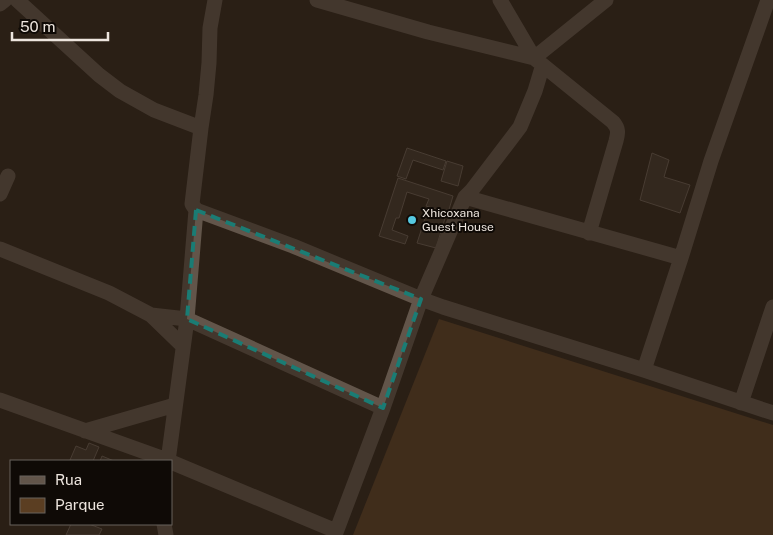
<svg xmlns="http://www.w3.org/2000/svg" width="773" height="535" viewBox="0 0 773 535" font-family="'Public Sans',sans-serif">
  <style>
    .green { fill: #5b3e22 }
    .building { fill: #3f3329; stroke: #6c5f54 }
    .lines { fill: none; stroke-linecap: round; stroke-linejoin: round }
    .street { stroke: #62554a; stroke-width: 15 }
    .marked { fill: none; stroke: #1a7c74; stroke-width: 4; stroke-dasharray: 10 6; stroke-linejoin: round }
    .poi-dot { fill: #56c9e1; stroke: #0f0a06; stroke-width: 2 }
    .labels { text-anchor: middle; dominant-baseline: central; stroke-width: 4; stroke-linejoin: round; paint-order: stroke }
    .poi-label { font-size: 12px; fill: #ede5de; stroke: #0f0a06; text-anchor: start }
  </style>
  <rect width="100%" height="100%" fill="#2a1f15"/>
  <path class="green" d="M439,319L773,425V535H353Z"/>
  <path class="building" d="M407,148L446,161L443,170L413,160L406,179L397,176Z
    M652,153L669,160L664,177L690,185L680,213L640,200Z
    M447,161L463,166L458,186L441,181Z
    M398,178L453,196L448,213L426,206L429,199L407,192L399,218H396L392,230L408,236L405,244L379,236Z
    M428,209L446,215L436,248L417,243Z
    M89,443L99,447L93,461H74L70,460L76,446L86,450Z
    M102,456L114,461H100Z
    M71,524H89L102,529L99,535H66Z"/>
  <g class="lines">
    <path class="street" d="M17,0L99,75L120,91L154,110L201,128
      M215,0L210,28L209,63L206,95L201,128L192,204L196,210L293,246L421,299L443,307L644,370L773,413
      M317,0L428,32L534,58L606,0
      M500,0L534,58L613,122C619,129 618,133 616,141L589,233
      M0,4L5,0
      M0,194L8,176
      M465,197L681,258
      M0,249L109,293L151,315L183,346
      M151,315L187,319L383,408
      M644,370L681,258L711,161L768,0
      M0,400L170,461
      M741,403L773,307
      M85,431L175,405
      M168,461L187,319L196,210
      M171,462L336,531
      M164,524L166,535
      M335,535L383,408L421,299L465,197L472,190L520,127L535,91L541,71L544,66"/>
  </g>
  <path d="M0 0H773V535H0ZM196,210L421,299L383,408L187,319Z" fill="#2a1f15" fill-opacity=".55" fill-rule="evenodd"/>
  <path class="marked" d="M196,210L421,299L383,408L187,319Z"/>
  <circle class="poi-dot" cx="412" cy="220" r="5"/>
  <g class="labels">
    <g class="poi-label">
      <text x="422" y="213">Xhicoxana<tspan x="422" dy="14">Guest House</tspan></text>
    </g>
  </g>
  <rect x="10" y="460" width="162" height="65" fill="#0f0a06" stroke="#68625c"/>
  <rect x="20" y="476" width="25" height="8" fill="#62554a" stroke="#68625c"/>
  <text x="55" y="485" font-size="15" fill="#ede5de">Rua</text>
  <rect x="20" y="498" width="25" height="15" fill="#5b3e22" stroke="#68625c"/>
  <text x="55" y="510" font-size="15" fill="#ede5de">Parque</text>
  <path d="M12 32v8h96v-8" fill="none" stroke="#ede5de" stroke-width="2.5"/>
  <text x="20" y="32" font-size="15" fill="#ede5de" stroke="#0f0a06" stroke-width="4" paint-order="stroke">50 m</text>
</svg>
